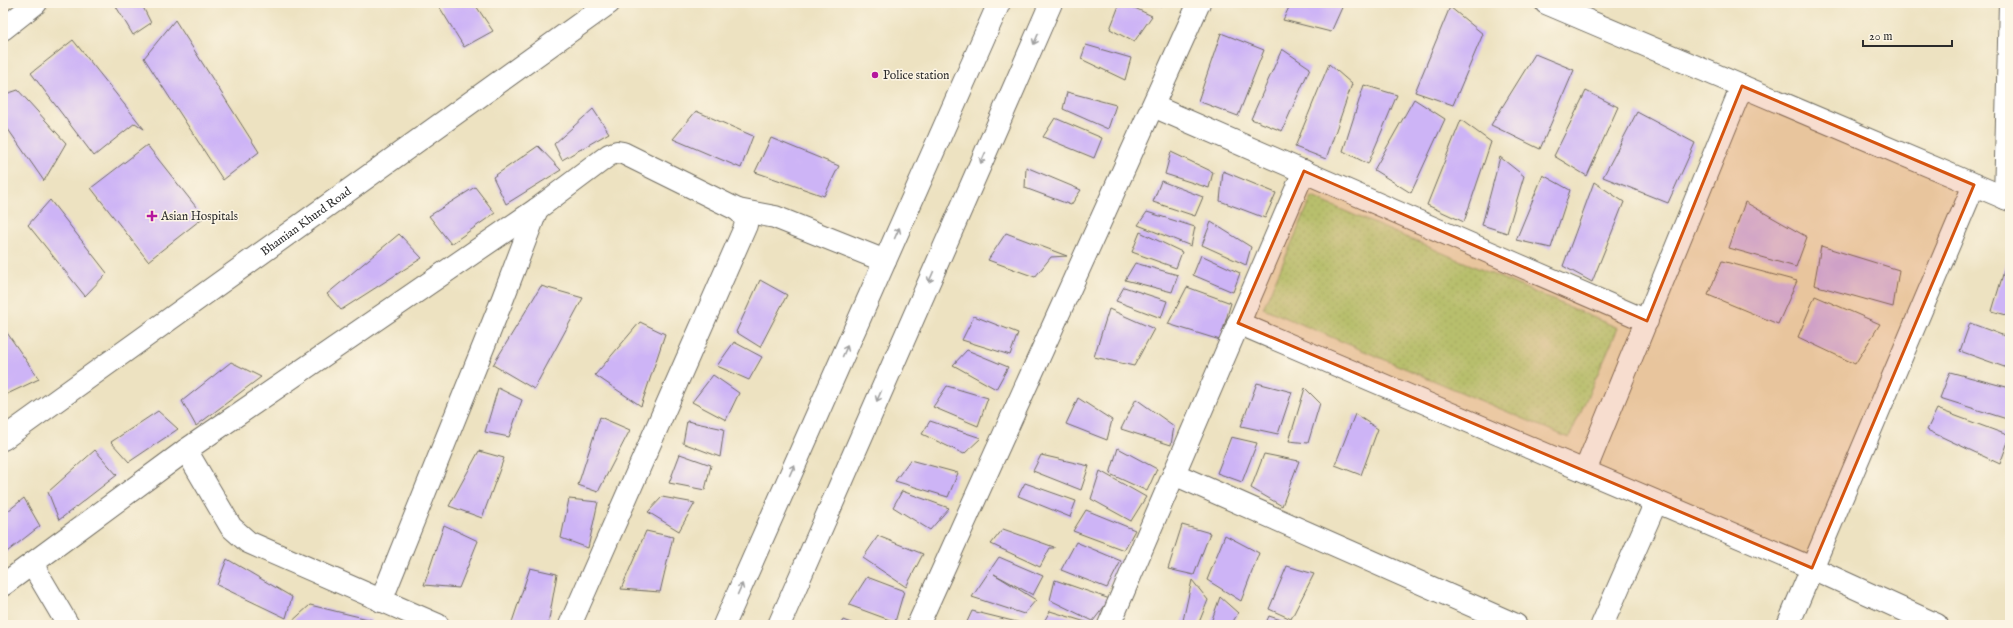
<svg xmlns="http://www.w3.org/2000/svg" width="2013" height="628" viewBox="0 0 2013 628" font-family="'IM FELL English',serif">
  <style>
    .park { fill: url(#park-dots); stroke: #6e8258 }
    .building { fill: #cdb4f6 }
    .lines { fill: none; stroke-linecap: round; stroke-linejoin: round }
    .minor-casing { stroke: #6f6b60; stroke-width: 24 }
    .minor { stroke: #fff; stroke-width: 22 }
    .oneway { stroke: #a0a0a0 }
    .marked { fill: #d5540f; fill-opacity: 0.2; stroke: #d5540f; stroke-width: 3; stroke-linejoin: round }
    .poi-dot { fill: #b5179e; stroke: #fcf5e5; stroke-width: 1.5 }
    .labels { text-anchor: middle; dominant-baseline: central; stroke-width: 3; stroke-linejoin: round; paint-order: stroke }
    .poi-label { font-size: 12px; fill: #2b2b2b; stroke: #fcf5e5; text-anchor: start }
    .street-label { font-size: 12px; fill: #2b2b2b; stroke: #fcf5e5 }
  </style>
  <defs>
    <pattern id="park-dots" width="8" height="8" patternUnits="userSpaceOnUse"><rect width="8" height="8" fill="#b0da85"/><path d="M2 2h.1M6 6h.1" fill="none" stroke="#98bb73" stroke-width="1.8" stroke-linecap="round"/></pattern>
  </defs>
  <rect width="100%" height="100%" fill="#fcf5e5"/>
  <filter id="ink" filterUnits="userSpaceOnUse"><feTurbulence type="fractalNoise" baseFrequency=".025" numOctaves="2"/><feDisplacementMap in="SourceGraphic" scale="8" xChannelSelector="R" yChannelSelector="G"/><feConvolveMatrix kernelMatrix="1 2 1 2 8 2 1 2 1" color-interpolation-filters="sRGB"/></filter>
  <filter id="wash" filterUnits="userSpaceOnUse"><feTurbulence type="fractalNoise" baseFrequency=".012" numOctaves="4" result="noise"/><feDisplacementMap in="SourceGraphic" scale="16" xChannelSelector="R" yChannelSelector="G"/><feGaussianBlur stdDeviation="0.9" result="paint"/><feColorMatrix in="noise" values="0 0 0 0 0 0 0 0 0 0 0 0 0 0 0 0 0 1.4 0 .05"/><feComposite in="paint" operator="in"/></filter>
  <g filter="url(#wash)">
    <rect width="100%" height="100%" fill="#ede2c1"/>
    <path class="park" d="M1312,197L1618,328L1569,438L1263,308Z"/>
    <g id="blocks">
      <path class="building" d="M114,3H141L151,23L133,35Z
        M437,3H474L493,31L464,47Z
        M1120,3H1124L1152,16L1134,42L1110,29Z
        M1152,3H1163L1161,6Z
        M1291,3H1344L1331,32L1283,20Z
        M1450,7L1483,34L1453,105L1415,92Z
        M175,20L259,152L223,180L144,58Z
        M1221,33L1264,50L1238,116L1198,101Z
        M73,40L144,129L135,123L94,156L31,73Z
        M1086,45L1131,58L1125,80L1081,59Z
        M1282,49L1310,68L1282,131L1251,119Z
        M1535,54L1574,70L1540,149L1491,125Z
        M1329,64L1352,84L1326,159L1295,147Z
        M1364,85L1397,95L1368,164L1343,151Z
        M18,90L66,143L44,181L3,122V95Z
        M1586,91L1618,107L1587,176L1554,156Z
        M1067,92L1116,105L1108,129L1063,109Z
        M1414,99L1445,119L1411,193L1374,170Z
        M593,109L609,133L562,160L554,144Z
        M696,111L753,136L741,168L673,139Z
        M1637,112L1695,143L1668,203L1603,177Z
        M1055,118L1102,138L1094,158L1043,137Z
        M1461,120L1491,142L1464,222L1427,205Z
        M771,138L839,166L824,196L755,172Z
        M147,145L204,217L148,261L91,188Z
        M538,146L561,170L506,204L493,177Z
        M1171,152L1213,172L1209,188L1165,174Z
        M1500,157L1524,176L1507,233L1482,225Z
        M1026,167L1081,190L1071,205L1025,188Z
        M1223,171L1276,193L1265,218L1220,201Z
        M1543,175L1570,190L1551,248L1516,240Z
        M1161,181L1203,197L1195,216L1153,202Z
        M1594,182L1624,202L1592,282L1563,266Z
        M475,187L495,213L451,244L429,216Z
        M50,200L107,273L85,296L28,225Z
        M1745,202L1807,237L1796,267L1729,248Z
        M1147,212L1195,227L1191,246L1138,225Z
        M1211,222L1251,247L1246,265L1202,245Z
        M1140,232L1182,252L1176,268L1132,252Z
        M1006,233L1067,256L1051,257L1035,277L988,260Z
        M399,234L422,258L341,310L327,294Z
        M1821,246L1899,270L1893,307L1814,285Z
        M1201,255L1240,273L1233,292L1193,275Z
        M1722,261L1797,281L1778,324L1708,295Z
        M2007,261L2010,263V316L1992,311Z
        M1135,263L1178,275L1172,292L1125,280Z
        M760,280L787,295L760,347L736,332Z
        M541,286L583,298L534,389L493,365Z
        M1124,287L1167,301L1161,318L1116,301Z
        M1187,287L1231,303L1220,340L1168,324Z
        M1815,296L1880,324L1855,364L1798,337Z
        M1109,309L1154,329L1134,366L1094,357Z
        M974,316L1018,333L1010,355L962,340Z
        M640,322L665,334L641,406L595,375Z
        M1970,323L2010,338V369L1960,351Z
        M3,327L39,379L3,396Z
        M734,342L762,357L749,380L717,366Z
        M967,350L1008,367L996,389L953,365Z
        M231,362L261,377L196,426L182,401Z
        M1950,372L2010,388V420L1940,398Z
        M713,375L739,393L726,420L692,402Z
        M1257,383L1292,392L1278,434L1241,426Z
        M947,386L988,398L978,426L933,407Z
        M498,388L522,400L509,437L485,432Z
        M1305,388L1320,403L1308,443L1289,441Z
        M1078,398L1112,420L1107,440L1066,424Z
        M1136,399L1174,426L1171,445L1121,429Z
        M1937,409L2010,436L2000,464L1927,430Z
        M158,411L178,429L129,462L111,442Z
        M1355,414L1378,429L1361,475L1335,465Z
        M600,417L630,430L598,492L578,485Z
        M687,421L724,429L720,457L683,443Z
        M930,421L981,438L964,454L922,434Z
        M1231,437L1257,443L1242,482L1217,473Z
        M1118,448L1157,469L1147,491L1110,474Z
        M95,450L117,475L59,520L48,492Z
        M479,451L504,458L482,518L449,506Z
        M680,454L711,465L705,490L669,483Z
        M1264,454L1299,461L1282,506L1251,488Z
        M1041,455L1089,466L1081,490L1033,471Z
        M910,460L958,473L948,497L895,481Z
        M1100,471L1146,497L1131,521L1091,499Z
        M1025,483L1076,501L1070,517L1018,496Z
        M902,491L949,508L930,530L893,507Z
        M662,497L695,503L679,531L648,512Z
        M24,498L40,526L3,555V515Z
        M569,499L598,502L588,548L561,538Z
        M1086,510L1135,530L1124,550L1073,531Z
        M444,525L478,541L459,588L424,585Z
        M1182,525L1210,533L1194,575L1168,569Z
        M1003,529L1054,547V548H1050L1040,567L991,544Z
        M646,531L673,537L660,592L621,589Z
        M1225,535L1259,553L1241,601L1207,580Z
        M878,536L923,554L906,587L863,558Z
        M1076,542L1121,561L1107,588L1061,570Z
        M999,557L1043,576L1033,595L994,574L1036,600L1024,614L972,597Z
        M227,559L292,597L286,618L217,585Z
        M1287,566L1314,574L1291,619L1269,609Z
        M530,568L557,574L548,625H511Z
        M867,577L904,591L895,622L849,605Z
        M1055,580L1110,599L1093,621L1050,600Z
        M1192,580L1208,600L1198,625H1182Z
        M1220,597L1238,613L1231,625H1210Z
        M310,605L372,620L370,625H288Z
        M972,611L1025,624V625H968L966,624Z
        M1050,611L1089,623V625H1042Z
        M1269,616L1290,623L1289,625H1265Z
        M843,620L856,625H840Z"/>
    </g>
  </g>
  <g filter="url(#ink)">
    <use href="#blocks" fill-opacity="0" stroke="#6f6b60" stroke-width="1"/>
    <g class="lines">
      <g class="minor-casing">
        <g id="minor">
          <path d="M1546,3L2010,200"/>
          <path d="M3,29L36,3"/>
          <path d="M1153,106L1647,321"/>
          <path d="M2005,198L2010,3"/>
          <path d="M738,210L775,217L885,261"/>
          <path d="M1238,323L1812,568L1937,625"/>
          <path id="s1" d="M3,439L609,3"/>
          <path d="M186,450L231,527L248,542L438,625"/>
          <path d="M1585,471L1742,86"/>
          <path d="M1174,474L1516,625"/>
          <path d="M32,564L68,625"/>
          <path d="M3,585L186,450L537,209L609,155L617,152L623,153L738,210L744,216L746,225L570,625"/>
          <path d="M381,601L503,298L537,209"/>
          <path d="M724,625L999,3"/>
          <path d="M779,625L1051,3"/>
          <path d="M918,625L1199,3"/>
          <path d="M1109,625L1304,171"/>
          <path d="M1602,625L1656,502"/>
          <path d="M1788,625L1974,185"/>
        </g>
      </g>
      <use href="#minor" class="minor"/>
    </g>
    <defs><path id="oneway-shaft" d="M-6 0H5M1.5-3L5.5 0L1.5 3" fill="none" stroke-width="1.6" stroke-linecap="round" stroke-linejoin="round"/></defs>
    <g class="oneway">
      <use href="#oneway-shaft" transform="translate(1036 39) rotate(114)"/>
      <use href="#oneway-shaft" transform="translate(983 158) rotate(114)"/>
      <use href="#oneway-shaft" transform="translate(897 233) rotate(-66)"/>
      <use href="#oneway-shaft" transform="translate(931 277) rotate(114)"/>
      <use href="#oneway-shaft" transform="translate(845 351) rotate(-66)"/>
      <use href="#oneway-shaft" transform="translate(879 396) rotate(114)"/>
      <use href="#oneway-shaft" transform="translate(792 470) rotate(-66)"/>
      <use href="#oneway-shaft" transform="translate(740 589) rotate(-66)"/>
    </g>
  </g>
  <path class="marked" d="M1742,86L1974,185L1812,568L1238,323L1304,171L1647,321Z"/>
  <g class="poi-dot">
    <circle cx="875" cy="75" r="4"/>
    <path d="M150 210h4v4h4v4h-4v4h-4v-4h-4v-4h4z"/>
  </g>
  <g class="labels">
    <g class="poi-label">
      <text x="883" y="75">Police station</text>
      <text x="161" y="216">Asian Hospitals</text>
    </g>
    <g class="street-label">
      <text stroke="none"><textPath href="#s1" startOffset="373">Bhamian Khurd Road</textPath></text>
    </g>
  </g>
  <rect width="2013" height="628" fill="none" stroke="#fcf5e5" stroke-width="16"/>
  <path d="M1863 40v6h89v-6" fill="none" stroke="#2b2b2b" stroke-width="2"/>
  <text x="1869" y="40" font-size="12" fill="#2b2b2b" stroke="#fcf5e5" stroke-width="3" paint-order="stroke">20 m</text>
</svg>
